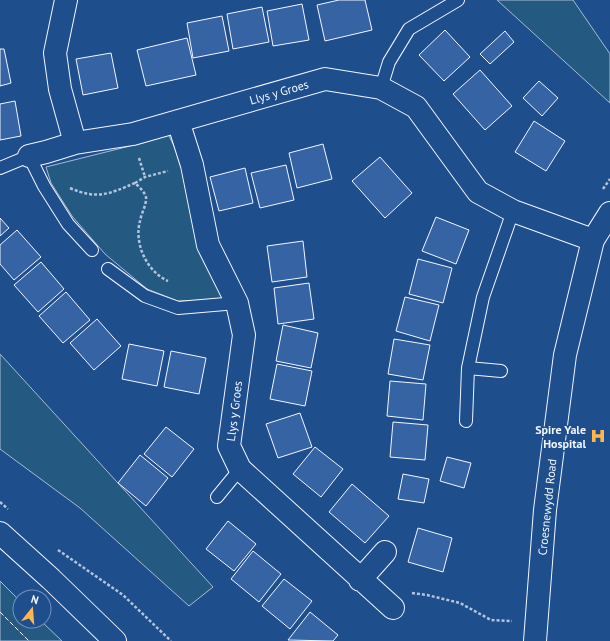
<svg xmlns="http://www.w3.org/2000/svg" width="610" height="641" viewBox="0 0 610 641" font-family="'PT Sans',sans-serif">
  <style>
    .green { fill: #245a82; stroke: #a8bbd7 }
    .building { fill: #3563a3; stroke: #f2f6ff }
    .lines { fill: none; stroke-linecap: round; stroke-linejoin: round }
    .service-casing { stroke: #f2f6ff; stroke-width: 14 }
    .minor-casing { stroke: #f2f6ff; stroke-width: 24 }
    .tertiary-casing { stroke: #f2f6ff; stroke-width: 24 }
    .path { stroke: #b3c4dc; stroke-width: 2.5; stroke-dasharray: 3 2; stroke-linecap: butt }
    .service { stroke: #1f4e8c; stroke-width: 12 }
    .minor { stroke: #1f4e8c; stroke-width: 22 }
    .tertiary { stroke: #1f4e8c; stroke-width: 22 }
    .fence { stroke: #f2f6ff; stroke-width: 1; stroke-dasharray: 5 2; stroke-linecap: butt }
    .labels { text-anchor: middle; dominant-baseline: central; stroke-width: 3; stroke-linejoin: round; paint-order: stroke }
    .street-label { font-size: 12px; fill: #f2f6ff; stroke: #1f4e8c }
    .poi-label { font-size: 12px; font-weight: bold; fill: #f2f6ff; stroke: #1f4e8c; text-anchor: end }
  </style>
  <rect width="100%" height="100%" fill="#1f4e8c"/>
  <path class="green" d="M497,0H573L610,54V103Z
    M168,134L182,162L227,299L178,301L147,289L105,254L72,216L51,183L46,167L142,143Z
    M0,354L213,587L189,606L80,508L0,449Z
    M0,581L20,601V621H41L62,641H0Z"/>
  <path class="building" d="M339,0H365L372,30L325,41L317,5Z
    M302,4L309,40L273,46L267,11Z
    M262,7L269,42L233,49L227,14Z
    M222,16L229,51L193,58L187,23Z
    M445,30L470,57L444,81L419,55Z
    M505,31L514,42L490,64L480,54Z
    M187,38L196,75L146,86L137,50Z
    M0,49H4L11,83L0,86Z
    M111,53L118,88L83,95L76,59Z
    M480,70L512,106L485,130L453,94Z
    M539,81L558,98L542,116L523,98Z
    M15,101L21,136L0,140V104Z
    M534,121L565,141L546,171L515,152Z
    M323,144L332,179L297,188L289,153Z
    M380,157L412,193L385,218L352,181Z
    M286,165L294,200L260,208L251,173Z
    M245,168L253,203L219,211L210,177Z
    M436,217L469,230L456,264L422,251Z
    M0,218L9,228L0,236Z
    M17,230L41,257L14,280L0,264V245Z
    M303,241L307,277L272,282L267,246Z
    M418,259L452,268L443,303L409,294Z
    M41,262L64,289L38,312L14,285Z
    M309,283L314,319L278,324L274,288Z
    M66,292L90,320L63,343L39,316Z
    M405,297L439,305L430,341L396,331Z
    M97,319L121,346L94,370L70,343Z
    M283,325L318,333L311,368L276,361Z
    M394,339L430,345L423,380L388,374Z
    M129,344L164,351L157,386L122,379Z
    M171,351L206,358L199,394L164,387Z
    M277,364L312,371L305,406L270,399Z
    M390,381L426,384L423,420L387,416Z
    M300,413L312,447L278,458L266,424Z
    M393,422L428,425L425,460L390,457Z
    M166,427L194,449L172,477L144,454Z
    M315,447L343,469L321,497L293,474Z
    M140,455L168,478L146,506L118,483Z
    M447,457L471,463L464,488L440,481Z
    M403,474L429,479L424,503L398,499Z
    M352,484L389,516L365,543L329,512Z
    M228,521L256,544L234,571L206,549Z
    M418,528L452,538L443,572L408,562Z
    M253,551L281,574L259,602L231,579Z
    M284,579L312,601L290,629L262,606Z
    M310,612L338,635L333,641L288,640Z"/>
  <g class="lines">
    <g class="service-casing">
      <path id="service" d="M381,88L389,62L409,29L458,0
        M0,168L29,156L44,186L68,224L92,250
        M108,269L145,296L178,308L237,303
        M468,368L501,371
        M466,421L468,368L483,297L513,211
        M217,497L240,469"/>
    </g>
    <g class="minor-casing">
      <path id="minor" d="M66,0L55,53L60,89L75,143
        M178,121L192,165L208,245L237,303L244,335L229,446L240,469L393,608
        M29,156L46,152L75,143L133,134L325,79L381,88L416,107L478,192L513,211L593,240
        M0,533L51,579L115,641
        M360,580L385,552"/>
    </g>
    <g class="tertiary-casing">
      <path id="tertiary" d="M535,641L545,510L565,355L593,240L610,213"/>
    </g>
    <path class="path" d="M139,158L145,177
      M135,183L145,177L168,171
      M70,188C97,200 109,194 135,183C139,187 144,191 146,197C147,204 141,214 140,221C134,243 146,271 168,281
      M603,189L610,179
      M0,502L8,509
      M58,550L123,595L171,641
      M412,593L427,595L460,603L491,620L512,621"/>
    <use href="#service" class="service"/>
    <use href="#minor" class="minor"/>
    <use href="#tertiary" class="tertiary"/>
    <path class="fence" d="M0,612L29,641"/>
  </g>
  <defs>
    <g id="hospital-bare" transform="scale(1.2)"><path d="M-5-5h3v3.5h4V-5h3V5h-3V1.5h-4V5h-3Z" fill="#ffb74d" stroke="#1f4e8c" stroke-width="2.5" paint-order="stroke"/></g>
  </defs>
  <g fill-rule="evenodd">
    <use href="#hospital-bare" x="598" y="436"/>
  </g>
  <g class="labels">
    <g class="street-label">
      <text transform="translate(279 92) rotate(-16)">Llys y Groes</text>
      <text transform="translate(234 411) rotate(-83)">Llys y Groes</text>
      <text transform="translate(547 507) rotate(-84)">Croesnewydd Road</text>
    </g>
    <g class="poi-label">
      <text x="586" y="429">Spire Yale<tspan x="586" dy="14">Hospital</tspan></text>
    </g>
  </g>
  <g transform="translate(32 609) rotate(17)"><circle r="19" fill="#1f4e8c" stroke="#7391ba"/>
  <path d="M0-3L7 15L0 10L-7 15Z" fill="#ffb74d"/>
  <text y="-6" font-size="11" font-weight="bold" text-anchor="middle" fill="#f2f6ff">N</text>
  </g>
</svg>
